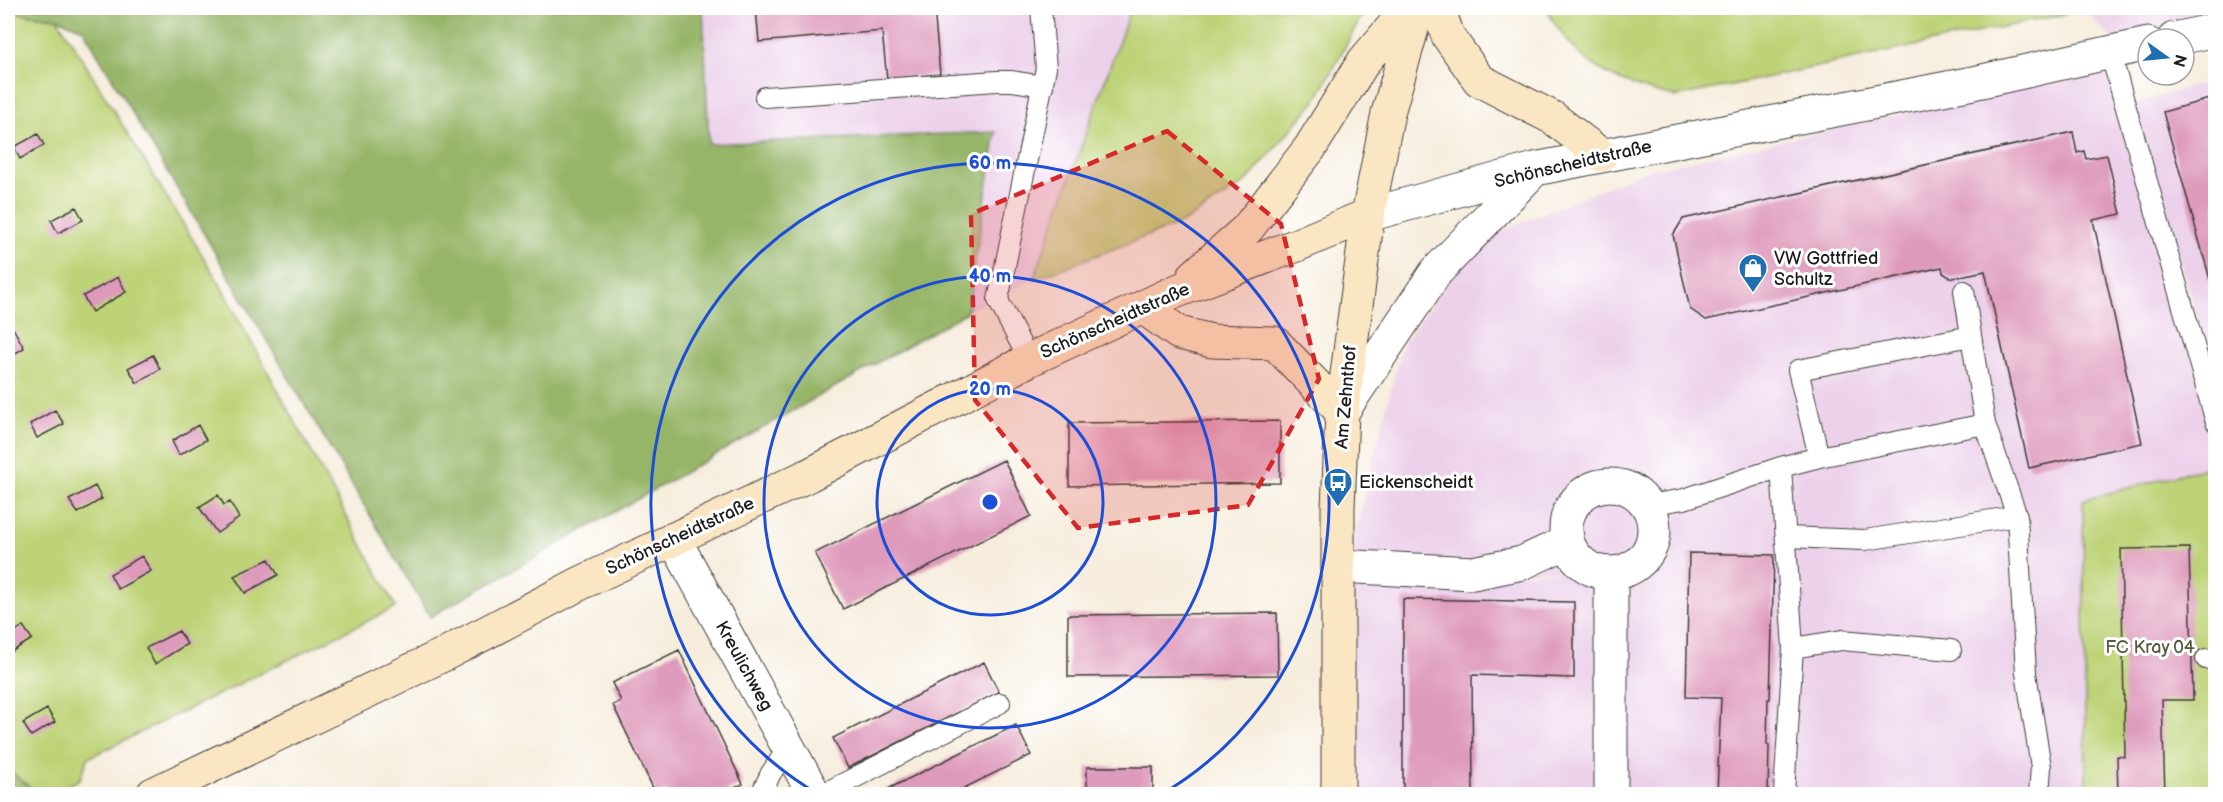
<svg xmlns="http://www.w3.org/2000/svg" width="2223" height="802" viewBox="0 0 2223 802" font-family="'Balsamiq Sans',sans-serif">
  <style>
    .built { fill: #ecd1ea }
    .green { fill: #bed377; stroke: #6d784a; stroke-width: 1.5 }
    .forest { fill: #96b568; stroke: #596842; stroke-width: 1.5 }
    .building { fill: #de9abb }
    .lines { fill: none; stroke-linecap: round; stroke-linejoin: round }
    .service-casing { stroke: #3d3b39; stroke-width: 22 }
    .minor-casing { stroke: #3d3b39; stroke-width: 35 }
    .tertiary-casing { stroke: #3d3b39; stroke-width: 35 }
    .secondary-casing { stroke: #3d3b39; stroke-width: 35 }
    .service { stroke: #fff; stroke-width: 20 }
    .minor { stroke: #fff; stroke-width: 33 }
    .tertiary { stroke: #fff; stroke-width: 33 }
    .secondary { stroke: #fbe6c4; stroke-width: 33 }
    .marked { fill: #d62828; fill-opacity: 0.2; stroke: #d62828; stroke-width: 4.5; stroke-dasharray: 12 8; stroke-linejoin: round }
    .ring { fill: none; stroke: #1d4ed8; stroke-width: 3 }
    .labels { text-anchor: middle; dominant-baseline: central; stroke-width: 6; stroke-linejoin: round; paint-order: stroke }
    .street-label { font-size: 18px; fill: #1c1c1c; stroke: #fff }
    .poi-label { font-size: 18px; fill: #1c1c1c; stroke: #fff; text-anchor: start }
    .park-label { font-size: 18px; fill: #555c3c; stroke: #fff }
    .centre { fill: #1d4ed8; stroke: #fff; stroke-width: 3 }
    .ring-label { font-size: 18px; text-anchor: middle; font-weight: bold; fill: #1d4ed8; stroke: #fff; stroke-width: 6; stroke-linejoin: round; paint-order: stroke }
  </style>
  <rect width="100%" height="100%" fill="#fff"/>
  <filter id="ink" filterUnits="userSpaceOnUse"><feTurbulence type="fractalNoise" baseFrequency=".0167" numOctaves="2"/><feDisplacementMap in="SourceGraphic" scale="12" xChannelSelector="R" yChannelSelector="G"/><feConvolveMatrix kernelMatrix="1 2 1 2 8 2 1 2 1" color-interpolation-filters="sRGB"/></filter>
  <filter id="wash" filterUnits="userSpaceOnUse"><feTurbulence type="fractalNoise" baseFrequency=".008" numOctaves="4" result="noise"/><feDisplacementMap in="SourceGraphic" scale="24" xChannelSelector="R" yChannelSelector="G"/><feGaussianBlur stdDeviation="1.35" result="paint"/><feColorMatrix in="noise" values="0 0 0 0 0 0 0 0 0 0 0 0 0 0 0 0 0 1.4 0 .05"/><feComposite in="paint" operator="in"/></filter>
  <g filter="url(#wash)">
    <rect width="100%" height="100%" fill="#f6eddc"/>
    <path class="built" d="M703,8H1131L1034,279L967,312L995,132L709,144Z
      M2082,8H2215V25L2120,46Z
      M2108,68L2215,431L2216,465L2083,501L2086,794H1343V571L1473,575L1577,571H1473L1348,562L1402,345L1479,240L1645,171Z
      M2215,80V377L2132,104Z"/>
    <path class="green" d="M1131,8H1366L1316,100L1246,182L1184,222L1034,279Z
      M1546,8H2082L2083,10L1675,97C1615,84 1575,64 1546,8Z
      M8,12L57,18L218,281L396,607L88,758L80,779L52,794H39L8,770Z
      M2215,465V794H2086L2083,500Z"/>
    <path class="forest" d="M8,8H703L709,144L996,132L967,312L430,617L83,29L57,18L8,12Z
      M8,770L39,794H8Z"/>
    <g id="blocks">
      <path class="building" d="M756,8H934L940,74L887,79L882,31L759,42Z
        M2216,97V297H2215L2163,112Z
        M2073,132L2077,153L2084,151L2086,159L2107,155L2121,214L2093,220L2142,443L2029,468L1985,271L1951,278L1943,273L1942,267L1706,320L1690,309L1673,235L1683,219Z
        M38,134L44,145L20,159L14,147Z
        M76,207L83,220L58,233L51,220Z
        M118,277L126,292L92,312L83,296Z
        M8,319L24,348L12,355L14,359L8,364Z
        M153,355L160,369L137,383L128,368Z
        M55,410L64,424L37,438L30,424Z
        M1280,421V483L1069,486V423Z
        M198,425L206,440L179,455L172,441Z
        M1004,460L1031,516L843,609L815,553Z
        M95,486L102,499L78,513L69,500Z
        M218,495L224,505L230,502L239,518L217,533L199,507Z
        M2189,548L2193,700H2162L2165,794H2118L2117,756L2125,757L2121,549Z
        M1689,553L1774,555L1770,699H1768L1767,745H1769L1768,794H1717L1721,698L1686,697Z
        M142,556L151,571L118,589L110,574Z
        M269,559L278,575L245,593L234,576Z
        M1403,599L1574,602V678L1472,675L1473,794H1403Z
        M1277,613L1278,675L1068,677V615Z
        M23,626L32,639L8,654V636Z
        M179,631L187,644L155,664L146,648Z
        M679,650L743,784L721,794H667L666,791L656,794L613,705L621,701L612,683Z
        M984,662L999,692L848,768L833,738Z
        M47,709L55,722L31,736L23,723Z
        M1016,725L1031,755L952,794H878Z
        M1087,767H1153V794H1087Z"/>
    </g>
  </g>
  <g filter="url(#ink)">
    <use href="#blocks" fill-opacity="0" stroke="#3d3b39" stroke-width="1.5"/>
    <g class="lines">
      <g class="service-casing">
        <path id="service" d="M2110,52L2216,422
          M765,97L997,81H1012L1043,86
          M1964,291L1985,424L2017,516L2026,673L2041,767L2039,794
          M1029,360L998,300L1046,68L1041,8
          M1819,457L1798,370L1971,336
          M1648,505L1684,499L1781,467
          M1786,537L1865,540L2017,516
          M1951,650L1842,640L1793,648L1781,467L1819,457L1985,424
          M2206,659H2216
          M761,794L771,773L789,747
          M823,794L1000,703
          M1784,794L1793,648"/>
      </g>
      <g class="minor-casing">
        <path id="minor" d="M1566 529a44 44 0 1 1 88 0a44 44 0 1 1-88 0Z
          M674,539L814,794
          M1338,566L1473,573L1522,563L1567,542
          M1611,794V574"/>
      </g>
      <g class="tertiary-casing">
        <path id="tertiary" d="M2174,39L2216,30
          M1368,215L1535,169L1973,83L2148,44
          M1342,412L1436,272L1534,170"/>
      </g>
      <g class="secondary-casing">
        <path id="secondary" d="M1438,8L1448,36L1479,80L1553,118L1601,155
          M1194,276L1247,229L1310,148L1364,61L1409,8
          M1143,307L1179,333L1212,341L1275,343L1342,412
          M153,794L445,654L581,583L809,475L1029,360L1177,291L1297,245L1368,215
          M1338,794V508L1342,412L1368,215L1388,113L1418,8"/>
      </g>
      <use href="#service" class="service"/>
      <use href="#minor" class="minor"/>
      <use href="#tertiary" class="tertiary"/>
      <use href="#secondary" class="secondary"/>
    </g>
  </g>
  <path class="marked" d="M1167,131L1281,224L1319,379L1248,505L1078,528L975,400L971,214Z"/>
  <g class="ring">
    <circle cx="990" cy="502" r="113"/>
    <circle cx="990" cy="502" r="226"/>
    <path d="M818 794A339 339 0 1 1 1162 794"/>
  </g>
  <defs>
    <g id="shop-pin" transform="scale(1.5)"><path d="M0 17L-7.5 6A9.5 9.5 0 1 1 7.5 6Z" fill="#1f6fb2" stroke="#fff"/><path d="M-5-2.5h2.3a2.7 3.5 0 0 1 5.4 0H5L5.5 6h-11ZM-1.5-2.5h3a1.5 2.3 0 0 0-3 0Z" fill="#fff"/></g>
    <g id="bus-pin" transform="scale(1.5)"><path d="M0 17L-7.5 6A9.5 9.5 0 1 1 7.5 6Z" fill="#1f6fb2" stroke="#fff"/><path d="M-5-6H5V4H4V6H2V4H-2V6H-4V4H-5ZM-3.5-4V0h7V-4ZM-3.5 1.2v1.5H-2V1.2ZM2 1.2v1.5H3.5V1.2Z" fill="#fff"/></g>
  </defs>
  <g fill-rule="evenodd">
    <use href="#shop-pin" x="1753" y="268"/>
    <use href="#bus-pin" x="1338" y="482"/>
  </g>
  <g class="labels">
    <g class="street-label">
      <text transform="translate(1573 164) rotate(-13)">Schönscheidtstraße</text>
      <text transform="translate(1115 321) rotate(-24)">Schönscheidtstraße</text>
      <text transform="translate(1346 397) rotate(-85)">Am Zehnthof</text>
      <text transform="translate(680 536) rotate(-25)">Schönscheidtstraße</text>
      <text transform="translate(744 666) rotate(61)">Kreulichweg</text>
    </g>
    <g class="poi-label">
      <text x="1774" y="258">VW Gottfried<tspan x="1774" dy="21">Schultz</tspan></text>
      <text x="1359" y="482">Eickenscheidt</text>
    </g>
    <g class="park-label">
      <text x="2150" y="647">FC Kray 04</text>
    </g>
  </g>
  <circle cx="990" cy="502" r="9" class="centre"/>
  <g class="ring-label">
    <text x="990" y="169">60 m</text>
    <text x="990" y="282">40 m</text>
    <text x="990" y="395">20 m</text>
  </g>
  <rect width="2223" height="802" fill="none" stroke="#fff" stroke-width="30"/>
  <g transform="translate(2166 57) rotate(105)"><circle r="28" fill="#ffffff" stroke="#a4a4a4" stroke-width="1.5"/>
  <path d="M0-4.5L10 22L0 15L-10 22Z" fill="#1f6fb2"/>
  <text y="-9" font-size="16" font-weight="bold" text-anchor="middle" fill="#1c1c1c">N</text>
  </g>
</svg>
